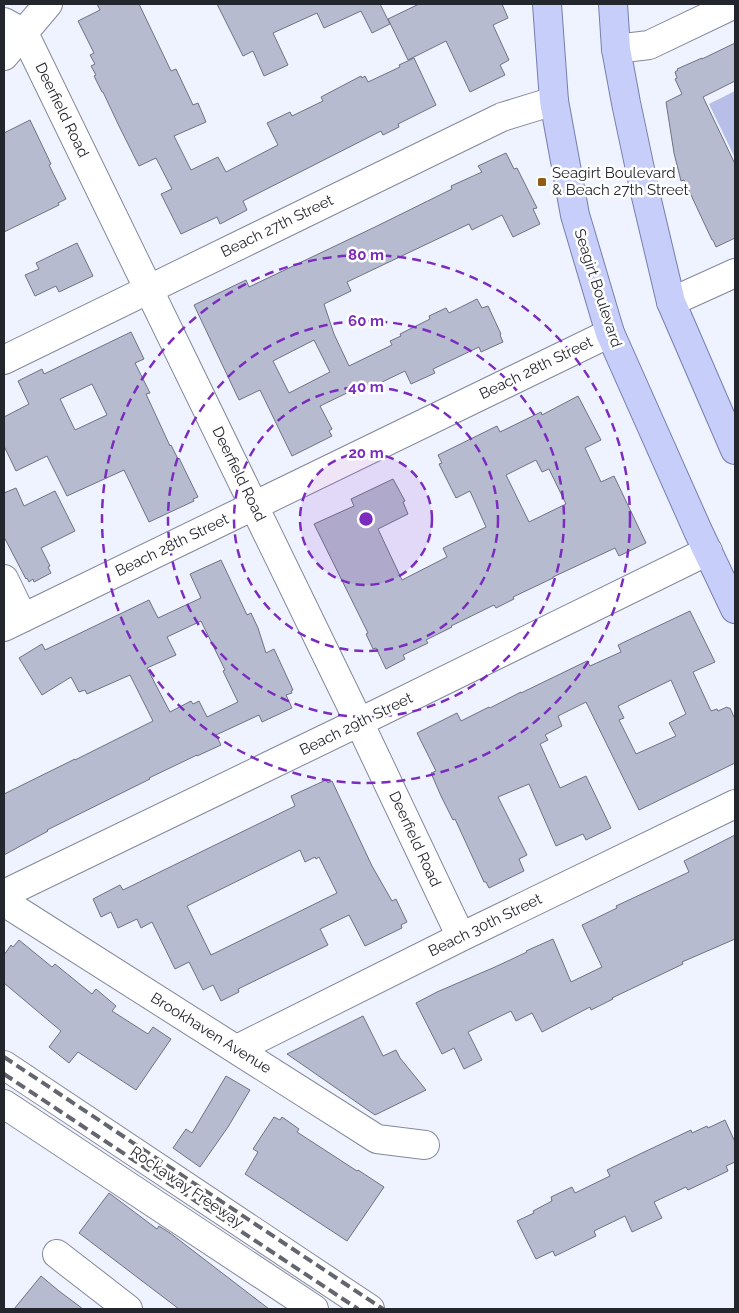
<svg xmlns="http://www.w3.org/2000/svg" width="739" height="1313" viewBox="0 0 739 1313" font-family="Raleway,sans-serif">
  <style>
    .green { fill: #b7bfe9 }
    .building { fill: #b7bbcf; stroke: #6f7285; fill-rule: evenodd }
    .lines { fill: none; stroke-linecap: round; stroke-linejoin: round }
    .minor-casing { stroke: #84889b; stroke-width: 30 }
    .major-casing { stroke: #767eb0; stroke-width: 30 }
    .minor { stroke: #fff; stroke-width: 28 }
    .major { stroke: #c7cefa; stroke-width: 28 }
    .rail { stroke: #63666f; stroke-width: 4; stroke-dasharray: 10 5; stroke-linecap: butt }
    .ring { fill: none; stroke: #7b2cbf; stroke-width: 2.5; stroke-dasharray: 9 6 }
    .poi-dot { fill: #935c15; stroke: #fff; stroke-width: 2 }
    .labels { text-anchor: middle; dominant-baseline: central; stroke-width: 5; stroke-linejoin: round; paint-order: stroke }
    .street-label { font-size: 15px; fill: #24262d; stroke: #fff }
    .poi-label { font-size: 15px; fill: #24262d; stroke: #fff; text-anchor: start }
    .centre { fill: #7b2cbf; stroke: #fff; stroke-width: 2.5 }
    .ring-label { font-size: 15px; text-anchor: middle; font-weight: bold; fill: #7b2cbf; stroke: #fff; stroke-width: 5; stroke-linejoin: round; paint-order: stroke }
  </style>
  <rect width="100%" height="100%" fill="#eff2ff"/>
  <path class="green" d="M735,91V158L709,104Z"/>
  <path class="building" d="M97,4H139L171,71L176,69L193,105L198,103L206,122L174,136L191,170L218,157L226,172L278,145L267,123L290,112L292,116L323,101L321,97L361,76L362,78L365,76L368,82L400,67L399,65L414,58L436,105L398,124L399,127L383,135L381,131L243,201L247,210L220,224L217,217L181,234L161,194L172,189L156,158L139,166L119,126L103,92H102L94,76L96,75L91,66L95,64L90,55L94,53L78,21L100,10Z
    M217,4H380L390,24L372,33L361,11L324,28L317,13L273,33L288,65L264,76L253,51L243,56Z
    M419,4H502L508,18L493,25L509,60L500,65L505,75L470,92L446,41L408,60L388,19Z
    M735,43V81L703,97L735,164V238L716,247L713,240H712L684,180L681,181L674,153L666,102L682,94L675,79L677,78L675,72L678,70L677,69L702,58V59Z
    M30,120L51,164L49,165L66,199L58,203L59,205L4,232V133Z
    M506,153L514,169L517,168L537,208L533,209L540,224L513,237L502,215L472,230L469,224L347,282L351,291L324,304L334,334L349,366L392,345L390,341L401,336L400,334L430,319L429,316L446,308L449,313L477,299L482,308L488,306L501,334L500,335L503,342L481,352L479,347L433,369L435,373L411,384L405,371L353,396L351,391L320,406L332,429L329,431L332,436L292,456L260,390L239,400L194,305L246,280L249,287L375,227L452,189L451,186L482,172L478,166ZM314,340L330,372L289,393L273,361Z
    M77,243L93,276L59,292L56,286L35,296L25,275L39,269L36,263Z
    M131,332L144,359L135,363L150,393L146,394L170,446L171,445L178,459L179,458L198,497L193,499L194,501L149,522L124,470L67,496L47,456L16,471L4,446V417L29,404L18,381L42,369L44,374ZM92,384L107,415L75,430L60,399Z
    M578,396L601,440L585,448L601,482L614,476L646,543L619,556L615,548L553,577V578L513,597L514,599L496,608L494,605L451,626L452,627L426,640L428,643L403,655L405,659L386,669L376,648L373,649L366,634L368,633L314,524L354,506L351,499L393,479L405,501L403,502L408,514L378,529L402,580L447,557L443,548L486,527L470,491L456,498L439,464L442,463L438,455L497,426L500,432L541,412L542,415ZM536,460L542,472L549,469L566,504L529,522L506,475Z
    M16,488L24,506L55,491L75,531L41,548L50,566L48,567L51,573L34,582L33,579L29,582L27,578L26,579L4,537V493Z
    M221,560L247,615L251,613L258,628L266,653L274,649L293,690L291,691L292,693L286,695L292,708L262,722L259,715L216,735L221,745L197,756V755L149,778L150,779L47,830L48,831L4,855V794L75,759V760L153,721L130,675L87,694L85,690L79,692L71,677L42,695L19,658L42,644L45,650L149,600L158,618L201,598L190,574ZM201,621L225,670L223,671L238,702L207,717L199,701L193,704L191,701L170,712L147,668L176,655L167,637Z
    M690,611L715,662L693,672L711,711L717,709L718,711L727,707L728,708H730L735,719V763L639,810L586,702L558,716L562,726L545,735L548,740L540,744L560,788L586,776L611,828L586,840L583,834L556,846L529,784L498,797L527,855L519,859L524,871L489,888L486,882H484L455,819L453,820L441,796L431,773L436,771L417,733L457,713L461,721L489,707L490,708L521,692V693L587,661L590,666L621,652L618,645ZM671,680L686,714L669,723L676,736L636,754L619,720L624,718L618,706Z
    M326,780L328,783L332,781L372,866L392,901L396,899L407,922L401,925L402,928L365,946L349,915L320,929L328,945L238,989L239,992L221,1001L213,985L203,990L189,962L175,969L152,922L141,928L137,919L118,928L111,912L101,917L93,899L120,885L123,890L295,806L291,796ZM300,850L305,862L315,857L316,859L319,857L337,893L211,955L187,906Z
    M735,835V939L682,962L683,964L612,998L613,999L591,1010L590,1007L542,1032L532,1013L516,1021L511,1011L468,1032L482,1060L464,1069L454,1048L442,1054L416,1003L437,992L474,976L495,967L527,952L526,951L553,939L571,982L602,967L582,925L617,908L616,906L689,872L684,861Z
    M19,940L52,967L55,964L92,994L96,989L116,1006L112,1011L148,1034L153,1027L171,1039L136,1090L78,1052L69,1063L49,1047L61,1031L4,983V955L11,945L13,947Z
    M363,1016L383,1056L396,1050L400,1058L426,1090L375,1115L287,1054Z
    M226,1076L250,1090L228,1127L200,1167L173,1148L186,1129L192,1133Z
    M274,1117L280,1120L282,1117L299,1129L297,1132L357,1171L358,1170L384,1187L347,1241L245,1174L258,1152L253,1149Z
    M725,1120L735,1142V1162L726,1166L728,1171L688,1190L686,1187L654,1202L662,1218L632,1232L625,1216L594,1231L596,1236L555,1256L553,1251L536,1259L517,1221L534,1213L533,1211L552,1201L551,1197L572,1187L575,1193L610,1176L607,1170L642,1153L691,1130L692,1133L707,1126L708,1128Z
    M109,1193L157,1229L159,1226L170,1233L269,1309H179L79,1233Z
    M41,1276L59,1291L83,1309H14Z"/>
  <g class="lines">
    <g class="minor-casing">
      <path id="minor" d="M4,22L24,33L359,722L461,937
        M616,49L649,45L735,4
        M4,56L48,4
        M671,302L735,273
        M4,360L502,117L554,101
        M4,579L23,618
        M4,627L610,333
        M4,894L376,714L708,551
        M4,902L377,1139L425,1145
        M237,1049L461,937L735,804
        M4,1065L370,1309
        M4,1104L314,1309
        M57,1254L128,1309"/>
    </g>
    <g class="major-casing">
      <path id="major" d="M547,4L554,101L575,215L610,333L698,531L735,609
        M613,4L616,49L626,103L644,188L671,302L735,450"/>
    </g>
    <use href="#minor" class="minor"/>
    <use href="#major" class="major"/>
    <path class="rail" d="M4,1057L383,1309
      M4,1074L358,1309"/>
  </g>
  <circle cx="366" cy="519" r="66" fill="#7b2cbf" fill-opacity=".12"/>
  <g class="ring">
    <circle cx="366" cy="519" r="66"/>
    <circle cx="366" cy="519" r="132"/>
    <circle cx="366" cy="519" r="198"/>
    <circle cx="366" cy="519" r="264"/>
  </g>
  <rect class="poi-dot" x="537" y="177" width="10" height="10" rx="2.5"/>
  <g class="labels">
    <g class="street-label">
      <text transform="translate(62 110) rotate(64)">Deerfield Road</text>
      <text transform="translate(277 226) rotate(-26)">Beach 27th Street</text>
      <text transform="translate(598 288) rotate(72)">Seagirt Boulevard</text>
      <text transform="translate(536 368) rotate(-26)">Beach 28th Street</text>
      <text transform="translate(239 474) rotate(64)">Deerfield Road</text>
      <text transform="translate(172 545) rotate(-26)">Beach 28th Street</text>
      <text transform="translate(356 724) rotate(-26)">Beach 29th Street</text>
      <text transform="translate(415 839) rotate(65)">Deerfield Road</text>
      <text transform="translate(485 925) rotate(-26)">Beach 30th Street</text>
      <text transform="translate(211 1033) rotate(32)">Brookhaven Avenue</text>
      <text transform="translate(187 1187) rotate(34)">Rockaway Freeway</text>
    </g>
    <g class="poi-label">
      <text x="552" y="173">Seagirt Boulevard<tspan x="552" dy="17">&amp; Beach 27th Street</tspan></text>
    </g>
  </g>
  <circle cx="366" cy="519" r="8" class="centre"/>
  <g class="ring-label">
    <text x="366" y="260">80 m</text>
    <text x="366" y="326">60 m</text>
    <text x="366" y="392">40 m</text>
    <text x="366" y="458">20 m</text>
  </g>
  <rect width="739" height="1313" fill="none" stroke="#24262d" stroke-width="10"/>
</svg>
